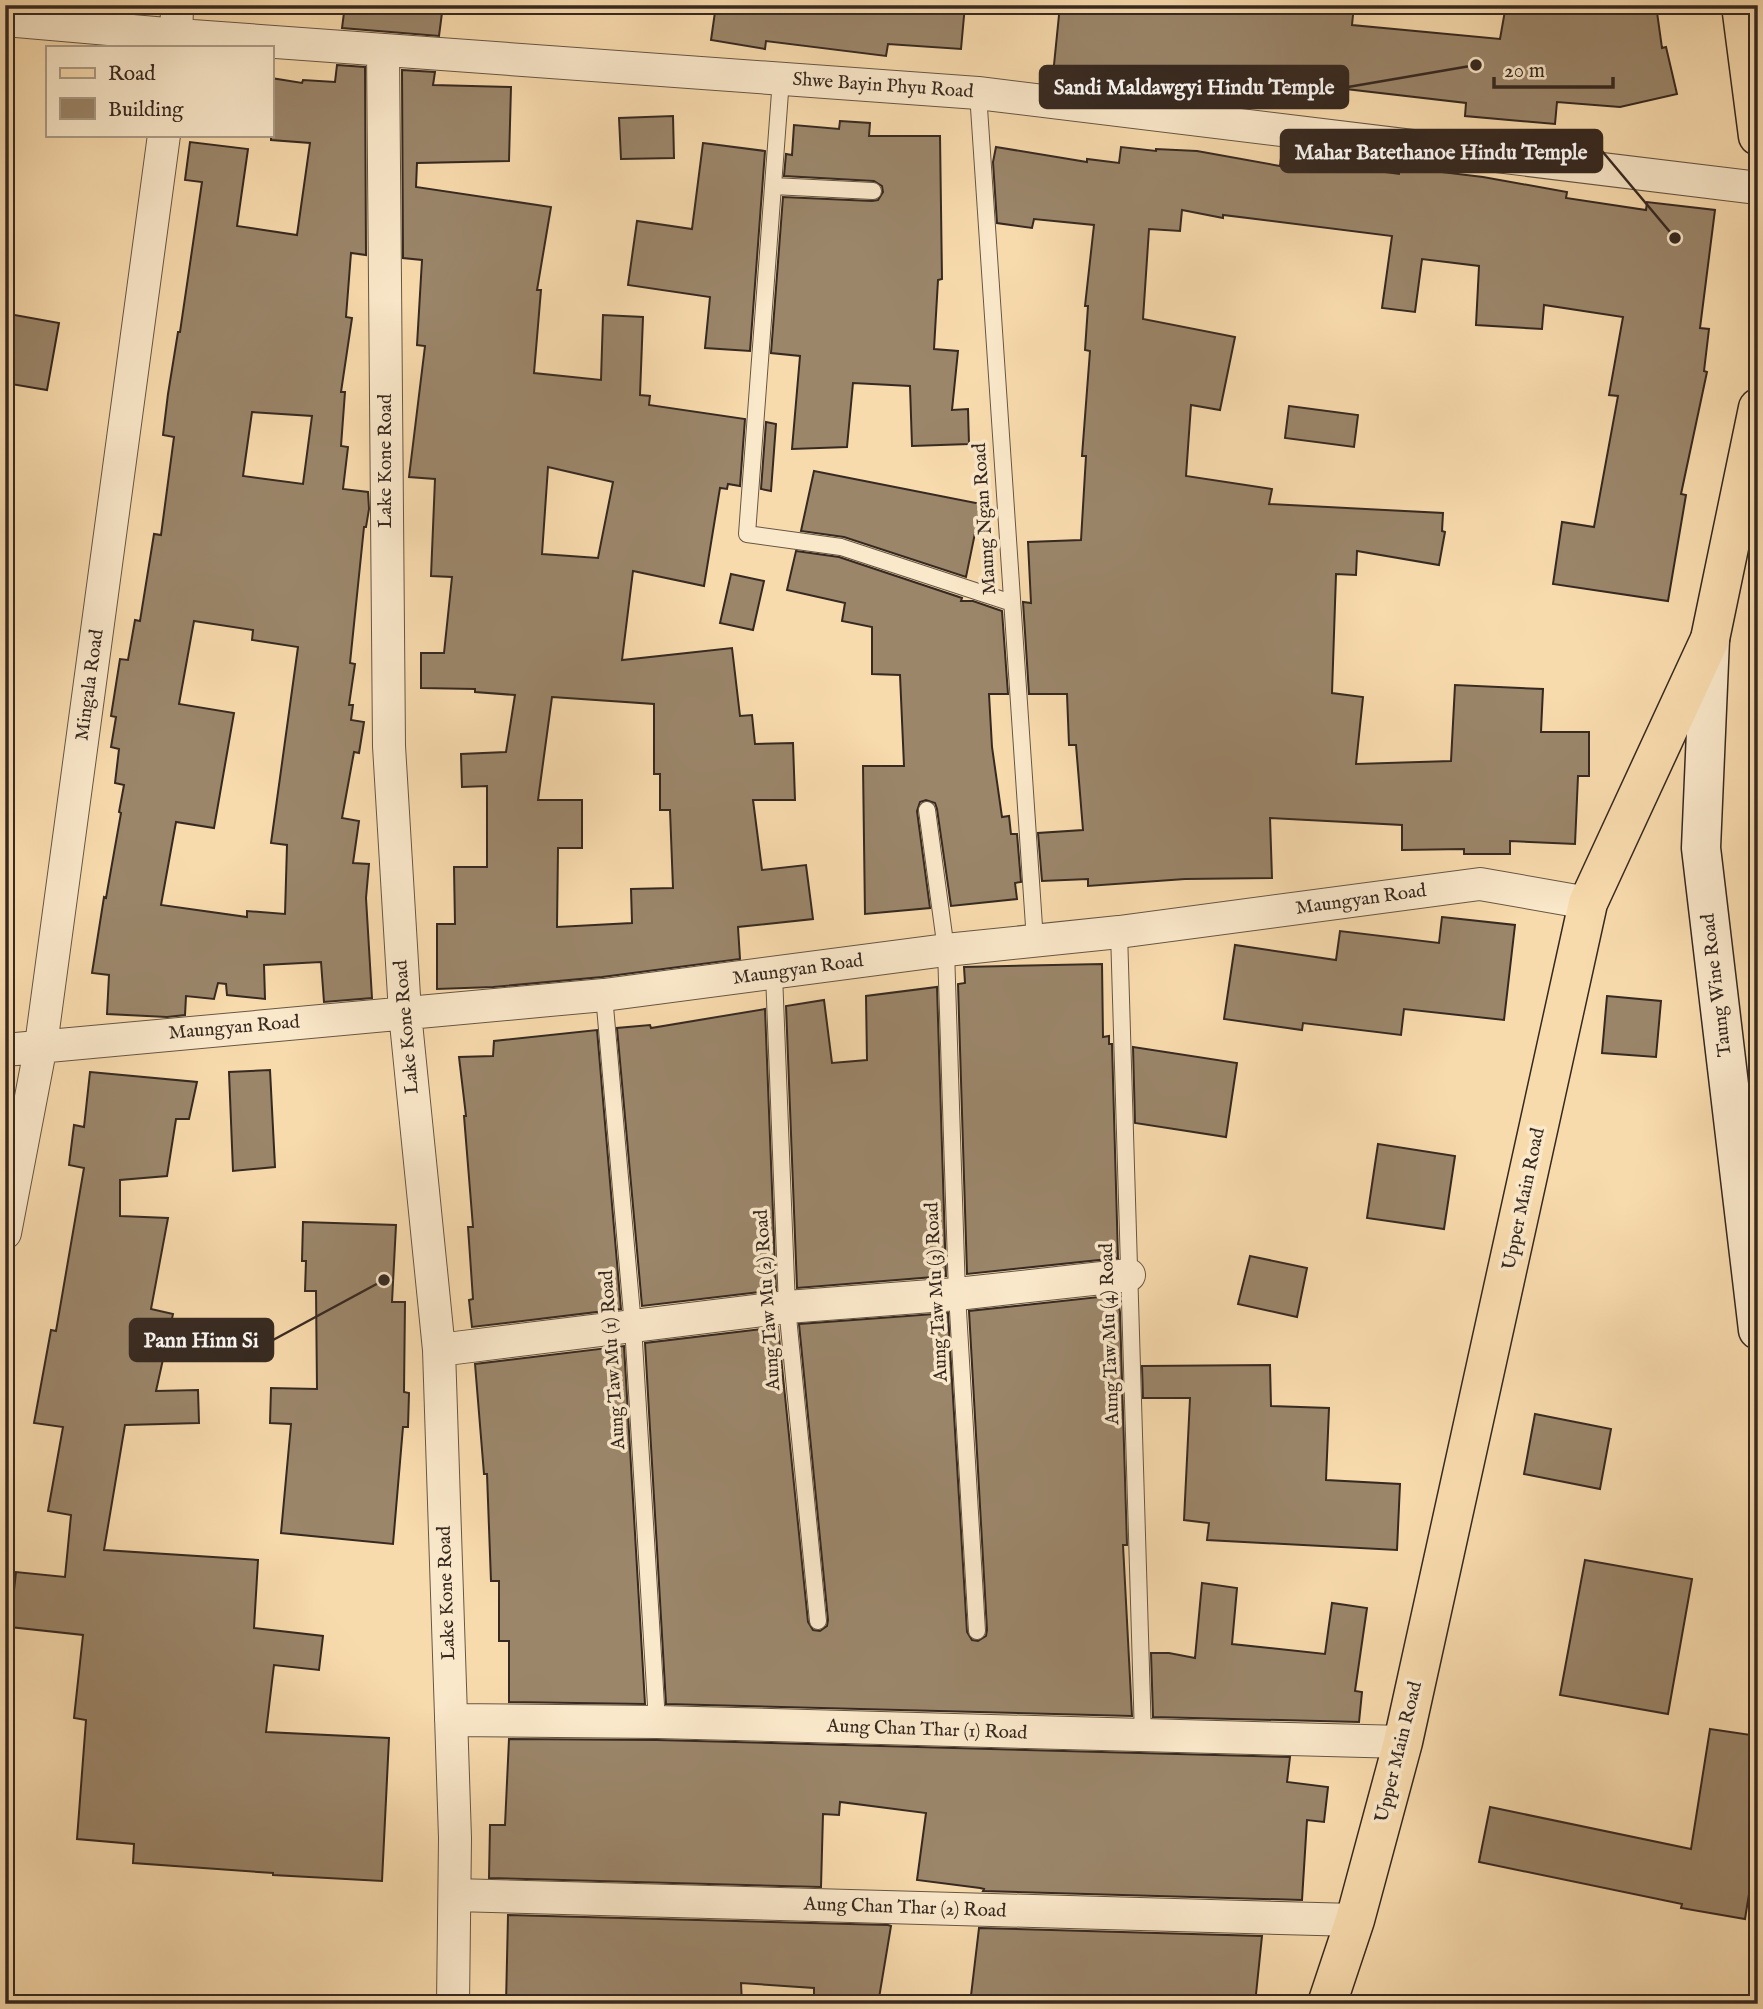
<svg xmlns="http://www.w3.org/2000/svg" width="1763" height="2009" viewBox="0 0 1763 2009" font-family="'IM FELL English',serif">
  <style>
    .building { fill: #9b866a; stroke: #362921; stroke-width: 2; fill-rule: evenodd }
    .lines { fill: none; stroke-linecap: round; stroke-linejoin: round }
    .lane-casing { stroke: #665644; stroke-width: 18 }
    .street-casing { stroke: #665644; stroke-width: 34 }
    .secondary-casing { stroke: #362921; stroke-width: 41 }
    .primary-casing { stroke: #362921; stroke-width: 41 }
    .lane { stroke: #fae8ca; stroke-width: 16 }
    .street { stroke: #fae8ca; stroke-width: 32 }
    .secondary { stroke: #fae8ca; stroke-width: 38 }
    .primary { stroke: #f8dbad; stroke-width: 38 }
    .labels { text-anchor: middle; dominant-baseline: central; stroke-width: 7; stroke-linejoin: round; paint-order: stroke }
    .street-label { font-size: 19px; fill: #362921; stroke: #fae8ca }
    .leader { fill: none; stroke: #362921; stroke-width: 2.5 }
    .callout-dot { fill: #362921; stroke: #fae8ca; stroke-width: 2.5 }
    .callout { fill: #362921; stroke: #362921; stroke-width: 2.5 }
    .callout-label { font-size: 21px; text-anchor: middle; font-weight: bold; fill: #fff }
  </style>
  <rect width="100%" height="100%" fill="#f8dbad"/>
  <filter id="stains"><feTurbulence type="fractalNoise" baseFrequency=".00286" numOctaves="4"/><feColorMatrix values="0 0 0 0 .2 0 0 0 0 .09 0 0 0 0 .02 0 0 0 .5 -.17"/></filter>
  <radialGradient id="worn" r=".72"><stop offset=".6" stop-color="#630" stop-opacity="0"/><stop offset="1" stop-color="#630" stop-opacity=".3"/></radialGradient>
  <path class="building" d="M345,5H443L439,36L342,28Z
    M716,5H965L961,49L888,44L886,56L766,41L765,49L711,40Z
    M1060,5L1119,10V5H1354L1352,25L1500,39L1506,5H1656L1662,48L1666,47L1677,94L1620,107L1557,102L1555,124L1465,116L1466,103L1259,79L1258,81L1104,67L1102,81L1053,75Z
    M337,65L365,67L366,255L351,253L346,317L352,318L341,392H345L341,446L348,447L343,489L368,492L369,509L366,527H364L350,663L355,664L349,705H353L351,720L364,722L359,753L354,752L342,818L359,821L353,863L369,864L366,898L372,998L324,1002L321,962L264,965L265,999L227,995L226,984L218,983L214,999L186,996L185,1015L167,1017L107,1014L109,975L92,973L104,897L106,898L121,813L119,812L124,785L115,783L119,749L111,747L116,717L111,716L120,659L128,660L135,620L140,621L154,534L161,535L174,437L163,435L168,394L178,332H180L202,182L185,180L190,142L248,149L237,226L297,235L310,143L271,140V78L302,83L303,80L335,82ZM252,412L312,416L303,484L243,476ZM194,621L253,630L252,640L298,647L271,843L287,845L285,914L247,911V917L161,905L176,822L214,828L234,713L179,704Z
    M402,70L435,72L433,85L511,87L509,161L417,163L416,187L551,207L537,290H541L534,373L601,380L603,315L643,317L640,395L650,396L649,405L745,419L740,486L728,484L727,489L720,488L704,586L633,571L622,660L732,648L740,716L752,715L755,744L793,743L795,800H753L762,870L806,865L813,919L738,927L740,959L602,977L493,987L437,989V924H455L454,867H487V786L462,787L461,754L506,752L515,695L475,692V689L421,688V653H444L452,577L431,576L435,479L409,477L425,346L417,345L422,260L403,258ZM548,467L613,482L598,558L542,554ZM552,697L654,704V774H660V810H670L673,888L631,889L632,923L557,927L558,848H582V800H538Z
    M673,116L674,158L621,159L619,118Z
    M840,121L870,123L869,136H940L942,279L938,280L934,349L958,351L952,410L968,409L969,444L912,446L910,386L853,383L847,447L792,449L800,356L771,353L783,197L872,201L878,200L883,192L882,186L874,181L784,176L786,154L792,155L794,125L839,129Z
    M703,143L765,151L750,351L705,348L710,297L628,285L637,221L692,229Z
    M996,147L1087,162V159L1119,163L1121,147L1156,151V149L1197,151L1280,166L1281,158L1399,174L1400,167L1483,177L1567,192L1566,198L1646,210L1647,202L1715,210L1700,328L1709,329L1704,371L1707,372L1681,494L1686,495L1668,601L1553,584L1562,522L1594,527L1618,396L1609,395L1623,317L1544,305L1542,329L1476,325L1479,266L1422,259L1415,312L1382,308L1392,236L1223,215V218L1182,210L1180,231L1149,229L1143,319L1235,337L1220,410L1191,405L1186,476L1272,489L1269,504L1443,513L1442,531L1445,532L1439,565L1357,551L1356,575L1336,574L1332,693L1363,697L1356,764L1451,761L1455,685L1543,689L1541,732H1589V776H1578L1575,844L1510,841V854H1464V849L1402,850V825L1270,818L1272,878L1185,879L1088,886V879L1042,881L1038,833L1083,830L1076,745H1069L1067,694H1029L1023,602L1031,603L1028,542L1081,540L1086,456H1082L1090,351L1085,350L1088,306H1085L1094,225L1034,219L1032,228L997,223L993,162Z
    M9,314L59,323L47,390L5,383V335Z
    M1289,406L1358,415L1354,447L1285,438Z
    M766,422L776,424L771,491L761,489Z
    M814,471L981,504L966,577L844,537L801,531Z
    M796,551L839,557L962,598L961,601H973L1002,611L1008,694H989L992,747L1002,817L1009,816L1011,834H1017L1021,882L1015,883L1017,899L951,906L937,809L935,803L926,800L920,802L917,811L930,908L865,914L863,766H904L900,675L872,674V627L842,621L845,603L787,590Z
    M731,574L764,581L753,630L720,623Z
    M1442,917L1515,925L1504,1020L1404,1009L1401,1035L1303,1023L1302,1030L1224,1019L1235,945L1336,960L1340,931L1439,943Z
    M1102,964L1103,1037L1109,1036V1044H1112L1118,1258L967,1274L958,984L965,983L964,967Z
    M937,987L946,1276L797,1288L786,1006L824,1000L832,1063L867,1060L866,996Z
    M1607,996L1661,1001L1656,1057L1602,1053Z
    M765,1009L776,1290L642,1306L617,1028L650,1025L651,1028Z
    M597,1030L621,1309L472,1327L469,1300L473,1299L468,1227H473L464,1116H466L459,1057L493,1056L494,1041Z
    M1133,1047L1237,1063L1226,1137L1135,1123Z
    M270,1070L275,1167L233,1171L229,1072Z
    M90,1072L197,1082L189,1119H176L167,1176L120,1180V1216L168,1218L151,1309L173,1314L156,1391L198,1390L199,1423L125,1425L104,1550L258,1560L254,1628L323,1636L319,1670L274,1665L266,1732L389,1738L382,1881L273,1875V1873L133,1863L134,1844L77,1839L86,1720L74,1718L83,1635L10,1627L16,1572L65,1577L71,1515L48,1511L63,1427L34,1423L51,1330L56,1331L84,1168L69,1165L74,1125L84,1127Z
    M1378,1144L1455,1156L1444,1229L1367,1218Z
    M303,1222L396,1225L392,1302H405L404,1392L409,1393L408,1427H403L393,1544L281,1533L291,1424L270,1423L271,1388L317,1389L316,1291H305L306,1261H302Z
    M1250,1256L1307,1268L1297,1317L1238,1304Z
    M1117,1295L1120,1312L1127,1545H1123L1132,1716L666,1704L645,1343L778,1327L808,1622L813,1630L820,1631L827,1626L828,1620L799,1324L948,1313L967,1632L972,1640L978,1641L986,1636L987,1630L969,1311Z
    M624,1346L645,1704L509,1702V1641H499V1581H491L487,1474H484L475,1364Z
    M1270,1365L1271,1406L1329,1408L1326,1480L1400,1484L1397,1550L1207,1540L1209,1523L1184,1520L1190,1398H1143L1142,1366Z
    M1535,1414L1611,1429L1600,1489L1524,1474Z
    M1585,1560L1692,1579L1668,1714L1560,1695Z
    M1202,1583L1237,1588L1232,1644L1325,1654L1332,1603L1367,1608L1355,1691L1362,1692L1359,1722L1153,1717L1151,1653H1169L1195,1658Z
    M1710,1729L1758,1736V1838L1745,1919L1681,1908L1682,1904L1479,1862L1490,1807L1691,1849Z
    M509,1739L657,1740L1290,1757L1287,1782L1328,1787L1324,1822L1307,1820L1302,1900L983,1891L984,1889L980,1888L917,1880L926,1813L840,1802L839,1815L823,1814L821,1887L489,1878L490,1825H505Z
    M508,1915L888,1925L891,1926L878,2004H814V1988L741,1983L742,2004H506Z
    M979,1928L1262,1936L1255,2004H970Z"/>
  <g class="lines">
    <g class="lane-casing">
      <path id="lane" d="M781,79L747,534L841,547L1012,603
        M978,93L1035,941
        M773,186L873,191
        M927,810L946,950L957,1294L977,1631
        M1119,932L1143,1736
        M774,974L787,1307L818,1621
        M604,995L633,1326L657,1722"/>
    </g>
    <g class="street-casing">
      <path id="street" d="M5,20L178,35L978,93L1758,188
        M176,47L177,5
        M383,50L389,746L405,1013L439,1350L455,1838L453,2004
        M5,1050L604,995L946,950L1119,932L1480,884L1588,903
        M5,1233L41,1045L164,135
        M439,1350L787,1307L957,1294L1129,1275
        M451,1720L657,1722L1403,1742
        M455,1895L1355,1920"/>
    </g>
    <g class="secondary-casing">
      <path id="secondary" d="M1710,639L1701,848L1758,1330"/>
    </g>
    <g class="primary-casing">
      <path id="primary" d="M1741,5L1758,136
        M1327,2004L1355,1920L1403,1742L1588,903L1710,639L1758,408"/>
    </g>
    <use href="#lane" class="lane"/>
    <use href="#street" class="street"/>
    <use href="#secondary" class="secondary"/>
    <use href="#primary" class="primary"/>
  </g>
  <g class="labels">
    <g class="street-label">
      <text transform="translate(883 86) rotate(4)">Shwe Bayin Phyu Road</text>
      <text transform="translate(386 461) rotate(-90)">Lake Kone Road</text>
      <text transform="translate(985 519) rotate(-94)">Maung Ngan Road</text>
      <text transform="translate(90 685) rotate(-82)">Mingala Road</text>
      <text transform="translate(1361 900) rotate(-8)">Maungyan Road</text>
      <text transform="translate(798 970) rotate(-8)">Maungyan Road</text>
      <text transform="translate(1717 985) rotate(-97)">Taung Wine Road</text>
      <text transform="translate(407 1027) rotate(-95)">Lake Kone Road</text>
      <text transform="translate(234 1028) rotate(-5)">Maungyan Road</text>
      <text transform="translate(1524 1199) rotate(-78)">Upper Main Road</text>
      <text transform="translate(937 1292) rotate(-93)">Aung Taw Mu (3) Road</text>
      <text transform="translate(768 1300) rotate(-94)">Aung Taw Mu (2) Road</text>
      <text transform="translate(1110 1334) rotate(-92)">Aung Taw Mu (4) Road</text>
      <text transform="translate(613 1360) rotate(-94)">Aung Taw Mu (1) Road</text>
      <text transform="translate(447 1593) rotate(-92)">Lake Kone Road</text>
      <text transform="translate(927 1730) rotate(2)">Aung Chan Thar (1) Road</text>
      <text transform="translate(1399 1752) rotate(-76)">Upper Main Road</text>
      <text transform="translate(905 1908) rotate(2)">Aung Chan Thar (2) Road</text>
    </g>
  </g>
  <path class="leader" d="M1476 65L1348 87M1675 238L1602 151M384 1280L273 1340"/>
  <g class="callout-dot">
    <circle cx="1476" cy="65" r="7"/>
    <circle cx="1675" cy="238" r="7"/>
    <circle cx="384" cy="1280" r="7"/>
  </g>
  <g class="callout">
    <rect x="1040" y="66" width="308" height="42" rx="7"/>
    <rect x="1281" y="130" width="321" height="42" rx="7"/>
    <rect x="130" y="1319" width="143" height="42" rx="7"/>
  </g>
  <g class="callout-label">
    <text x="1194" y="94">Sandi Maldawgyi Hindu Temple</text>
    <text x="1441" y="159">Mahar Batethanoe Hindu Temple</text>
    <text x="201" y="1347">Pann Hinn Si</text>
  </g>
  <rect width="1763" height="2009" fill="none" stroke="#f8dbad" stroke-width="28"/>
  <rect x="7" y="7" width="1749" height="1995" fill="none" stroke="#362921" stroke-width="3.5"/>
  <rect x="14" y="14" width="1735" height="1981" fill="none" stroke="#362921" stroke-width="2"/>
  <rect x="46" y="46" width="228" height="91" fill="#fae8ca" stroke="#ac9c86" stroke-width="2"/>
  <rect x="60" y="68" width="35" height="10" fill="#f8dbad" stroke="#ac9c86" stroke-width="2"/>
  <text x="108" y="80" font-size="21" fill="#362921">Road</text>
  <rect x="60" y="98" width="35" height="21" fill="#9b866a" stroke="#ac9c86" stroke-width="2"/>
  <text x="108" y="116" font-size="21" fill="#362921">Building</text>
  <path d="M1494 77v10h119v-10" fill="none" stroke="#362921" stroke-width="3.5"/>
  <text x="1504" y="77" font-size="21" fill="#362921" stroke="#fae8ca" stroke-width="5" paint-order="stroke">20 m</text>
  <rect width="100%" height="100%" filter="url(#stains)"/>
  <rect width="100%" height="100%" fill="url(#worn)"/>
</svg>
